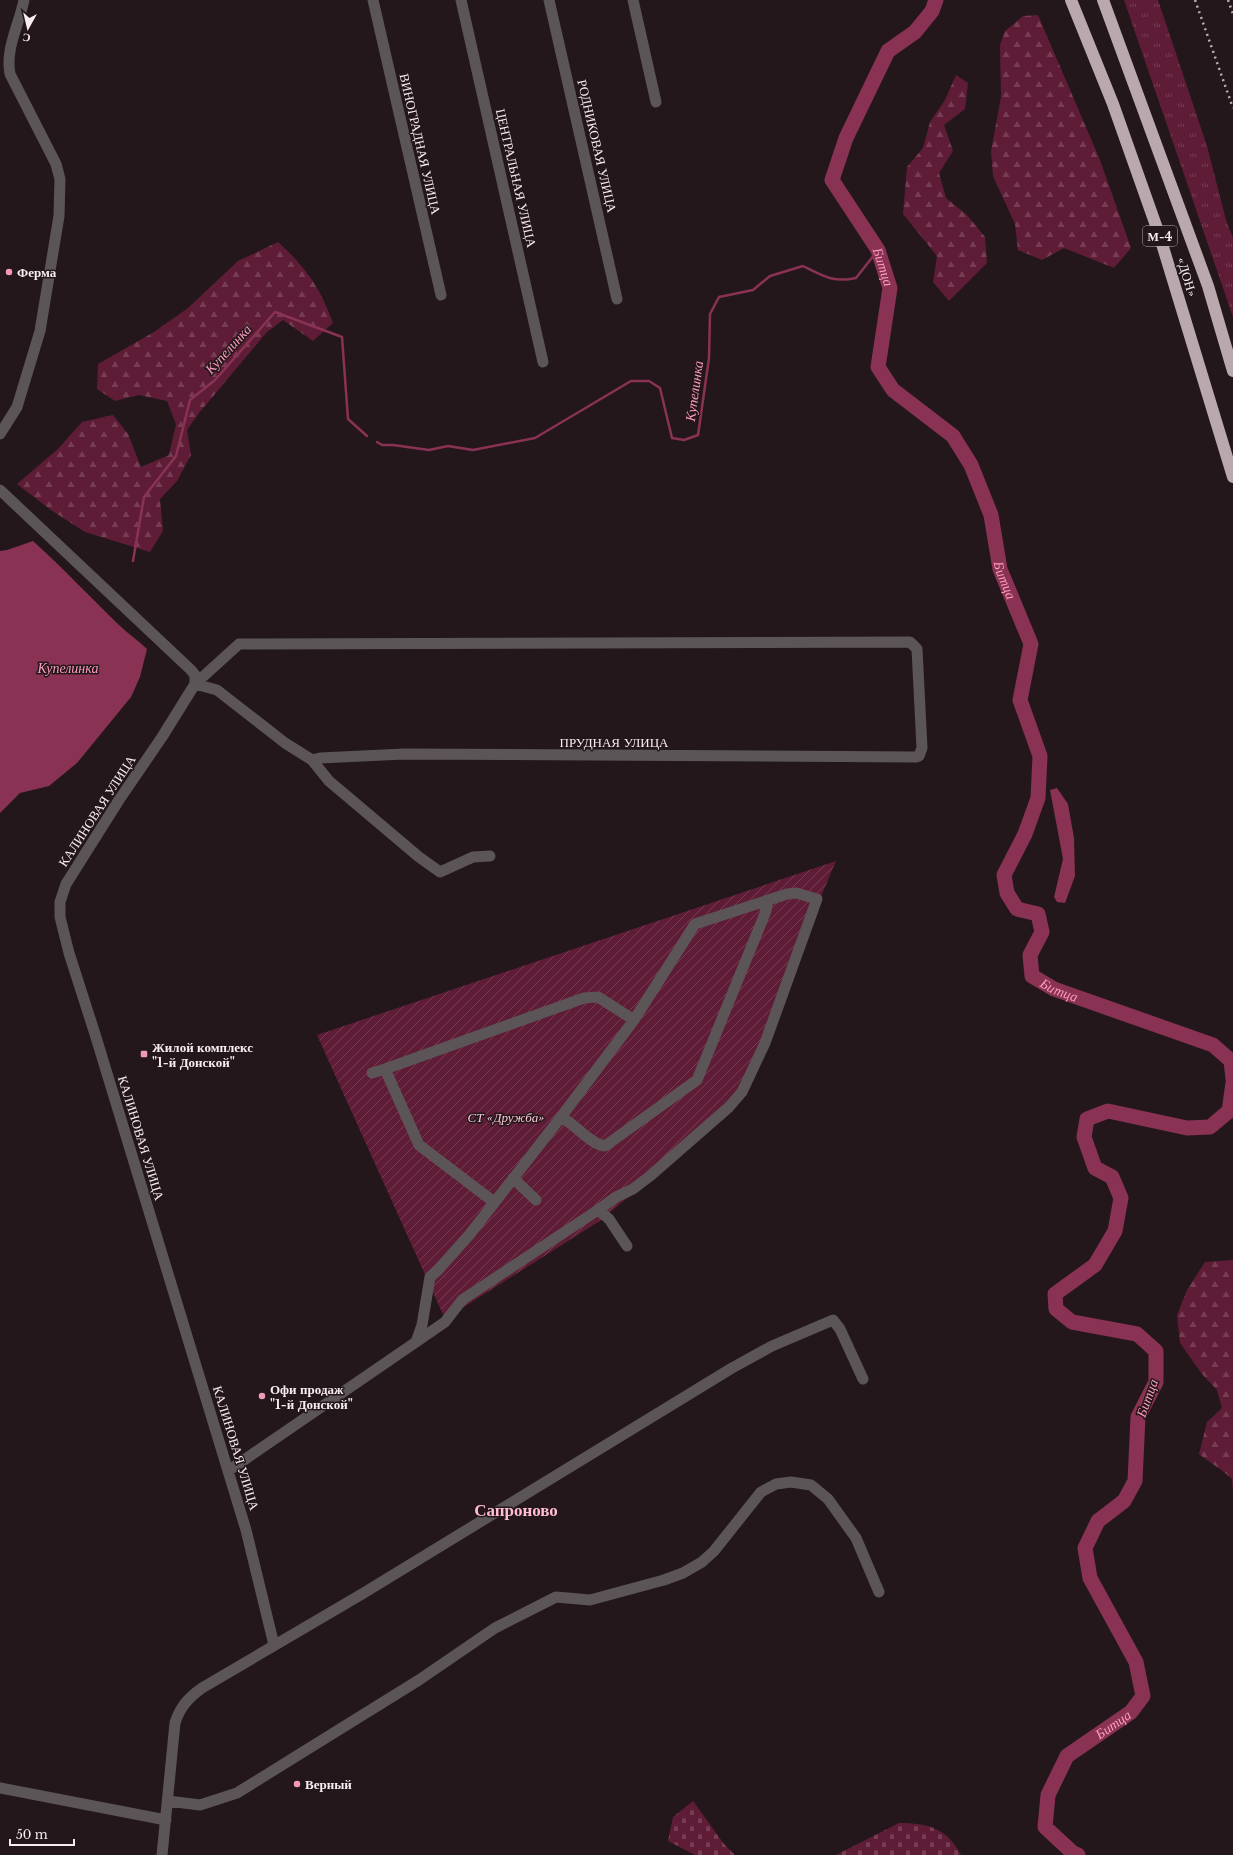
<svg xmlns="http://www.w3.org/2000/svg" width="1233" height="1855" viewBox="0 0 1233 1855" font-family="'Libre Baskerville',serif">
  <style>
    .grass { fill: url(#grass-tufts) }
    .forest { fill: url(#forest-firs) }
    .cemetery { fill: url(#cemetery-stones) }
    .garden { fill: url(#garden-furrows) }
    .water { fill: #893254 }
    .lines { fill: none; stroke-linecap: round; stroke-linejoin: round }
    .stream { stroke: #893254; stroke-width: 2.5 }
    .river { stroke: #893254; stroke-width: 15 }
    .minor { stroke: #5c5557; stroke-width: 11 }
    .highway { stroke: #b9a8ad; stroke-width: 12 }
    .rail { stroke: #baafb3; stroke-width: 2.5; stroke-dasharray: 2 4; stroke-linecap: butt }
    .poi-dot { fill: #f09ab6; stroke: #23171b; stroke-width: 1.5 }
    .labels { text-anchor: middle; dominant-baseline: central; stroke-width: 3; stroke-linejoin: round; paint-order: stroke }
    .shield { fill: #23171b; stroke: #b7adb0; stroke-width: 1 }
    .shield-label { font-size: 12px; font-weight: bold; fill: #f7edf0 }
    .street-label { font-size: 13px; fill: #f7edf0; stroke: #23171b }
    .poi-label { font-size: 13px; font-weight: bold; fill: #f7edf0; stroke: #23171b; text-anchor: start }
    .park-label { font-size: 13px; font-style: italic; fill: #fac6d6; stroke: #23171b }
    .water-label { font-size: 14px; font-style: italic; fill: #fe9cbd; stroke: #23171b }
    .district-label { font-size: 17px; font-weight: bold; fill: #ffbdd1; stroke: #23171b }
  </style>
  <defs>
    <pattern id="grass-tufts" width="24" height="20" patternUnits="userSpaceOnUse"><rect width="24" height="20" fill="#5f1c37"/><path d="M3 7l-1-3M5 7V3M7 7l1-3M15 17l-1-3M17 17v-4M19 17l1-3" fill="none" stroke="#773d54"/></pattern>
    <pattern id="forest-firs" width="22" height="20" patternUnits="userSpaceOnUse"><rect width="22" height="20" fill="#5f1c37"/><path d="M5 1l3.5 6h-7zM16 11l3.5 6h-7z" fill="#773d54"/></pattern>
    <pattern id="cemetery-stones" width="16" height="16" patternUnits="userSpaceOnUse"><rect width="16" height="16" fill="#5f1c37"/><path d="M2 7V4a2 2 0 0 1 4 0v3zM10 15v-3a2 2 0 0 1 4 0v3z" fill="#773d54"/></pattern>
    <pattern id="garden-furrows" width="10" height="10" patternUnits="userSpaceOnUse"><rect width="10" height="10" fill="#5f1c37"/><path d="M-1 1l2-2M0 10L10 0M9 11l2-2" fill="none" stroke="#773d54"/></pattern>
  </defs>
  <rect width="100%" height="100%" fill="#23171b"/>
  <path class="grass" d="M1124,0H1158L1207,146L1226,220L1233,238V317Z"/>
  <path class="forest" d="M1038,15L1100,160L1131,248L1114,268L1064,248L1042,260L1018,250L1015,224L993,176L991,151L1001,97L1000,45L1005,31L1023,16Z
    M956,75L968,83L965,109L944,125L953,151L939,173L946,198L967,215L985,237L987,263L949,301L933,282L937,256L903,214L907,167L923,148L930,122L945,100Z
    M278,242C306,268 320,287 333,323L313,341L283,320L267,332L199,413L187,430L191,455L177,481L160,499L163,531L150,552L85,532L51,510L17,484L58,449L82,422L113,415L128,434L141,467L169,455L176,424L167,401L139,395L115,401L97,389L98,364L154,332L188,308L238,261Z
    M1233,1260V1492L1232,1479C1222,1469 1210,1463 1199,1454L1207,1422L1222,1408L1217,1390L1202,1374L1180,1343L1177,1315L1187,1290L1205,1262Z"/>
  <path class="cemetery" d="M693,1801L724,1844L735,1855H695L668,1841L673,1817Z
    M899,1823C928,1823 947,1828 961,1855H836Z"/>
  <path class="garden" d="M836,861L740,1090L659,1172L598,1222L445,1319L317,1035Z"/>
  <path class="water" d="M33,541C63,568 90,597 119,625C128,634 138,640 147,649L140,677L131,697L77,763L49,786L20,793L0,813V551L7,550Z
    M1057,788L1068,804L1074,838L1075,876L1065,903L1057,902L1054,897L1063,859L1050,790Z"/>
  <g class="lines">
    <path class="stream" d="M377,442L382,445H393L429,450L448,446L473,450L535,438L631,381H649L660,388L672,438L684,440L698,435L709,358L710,314L719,297L753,290L770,276L803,266C823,276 834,283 856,278L878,250
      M133,561L144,497L176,456L190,400L215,380L275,312L342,337L348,419L367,436"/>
    <g class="river">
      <path id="s1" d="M936,0L932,11L915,32L888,51L846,138L832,180L878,250L890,288L878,367L893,390L953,436L971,465L991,515L1000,569L1031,644L1020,700L1040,756L1038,798L1025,834L1004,875L1007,893L1017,909L1038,914L1042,932L1030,955L1032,976L1054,989L1213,1045L1231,1061L1233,1079"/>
      <path id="s2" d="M1078,1855L1073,1853L1045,1827L1048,1795L1067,1756L1131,1712L1143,1696L1136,1662L1090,1578L1085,1548L1098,1521L1124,1501L1135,1481L1138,1417L1156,1382V1351L1137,1334L1072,1322L1056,1309L1055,1294L1095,1265L1115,1231L1121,1198L1112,1177L1095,1168L1084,1137L1087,1119L1108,1111L1187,1128L1210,1127L1229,1111L1233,1083"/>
    </g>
    <path class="minor" d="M373,0L441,295
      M461,0L543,362
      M549,0L617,299
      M633,0L656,102
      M0,434L17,407L40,331L59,216L60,179L56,164L10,74C5,49 19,25 24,0
      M0,490L191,670L195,675V684L162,737L119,800L66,884L60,902V917L69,953L95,1034L246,1530L274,1645
      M195,684L239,644L910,642L917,649L922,748L919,756L916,757L404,754L320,758L312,760
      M195,684L217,690L285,743L312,760L329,781L419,857L440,872L473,857L490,856
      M385,1069L584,998L598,997L634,1020
      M372,1073L385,1069L419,1145L494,1202
      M561,1117C575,1124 591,1145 605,1146L697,1080L766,911L768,900
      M513,1178L536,1200
      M416,1342L445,1322L462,1300L598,1210
      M228,1471L416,1342L422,1325L430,1277L438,1270L470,1234L561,1117L634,1020L695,924L787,894L796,893L817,899L765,1043L742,1092L729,1107L650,1176L633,1189L616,1197L598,1210L609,1219L627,1246
      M0,1788L166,1820
      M168,1801L200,1805L237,1793L419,1680L495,1628L556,1597L590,1600L664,1580L683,1573L702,1562L714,1551L761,1492L776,1484L791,1482L811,1485L828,1499L856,1538L879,1592
      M162,1855L175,1723C180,1707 188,1698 202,1688L362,1594L732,1368L772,1346L833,1320L840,1329L863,1379"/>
    <path class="highway" d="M1071,0L1113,104L1159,234L1233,477
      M1103,0L1208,286L1233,371"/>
    <path class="rail" d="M1195,0L1233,108
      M1228,0L1233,14"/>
  </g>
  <g class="poi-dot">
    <circle cx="9" cy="272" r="4"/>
    <rect x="140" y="1050" width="8" height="8" rx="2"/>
    <circle cx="262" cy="1396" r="4"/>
    <circle cx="297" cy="1784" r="4"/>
  </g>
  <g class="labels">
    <rect class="shield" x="1143" y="226" width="34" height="20" rx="3"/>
    <g class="shield-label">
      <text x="1160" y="236">М-4</text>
    </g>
    <g class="street-label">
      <text transform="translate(420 144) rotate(77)">ВИНОГРАДНАЯ УЛИЦА</text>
      <text transform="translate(597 146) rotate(77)">РОДНИКОВАЯ УЛИЦА</text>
      <text transform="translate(516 178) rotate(77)">ЦЕНТРАЛЬНАЯ УЛИЦА</text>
      <text transform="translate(1187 277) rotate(73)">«ДОН»</text>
      <text x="614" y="742">ПРУДНАЯ УЛИЦА</text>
      <text transform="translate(97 811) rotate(-57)">КАЛИНОВАЯ УЛИЦА</text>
      <text transform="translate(141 1138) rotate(73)">КАЛИНОВАЯ УЛИЦА</text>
      <text transform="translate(236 1448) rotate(73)">КАЛИНОВАЯ УЛИЦА</text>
    </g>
    <g class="poi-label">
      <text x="17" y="272">Ферма</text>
      <text x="152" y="1047">Жилой комплекс<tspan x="152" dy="15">"1-й Донской"</tspan></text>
      <text x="270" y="1389">Офи продаж<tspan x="270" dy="15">"1-й Донской"</tspan></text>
      <text x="305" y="1784">Верный</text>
    </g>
    <g class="park-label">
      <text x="506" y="1117">СТ «Дружба»</text>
    </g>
    <g class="water-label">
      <text stroke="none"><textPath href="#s1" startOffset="314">Битца</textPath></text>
      <text transform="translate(228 349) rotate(-48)">Купелинка</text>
      <text transform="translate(694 391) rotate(-82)">Купелинка</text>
      <text stroke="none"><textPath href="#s1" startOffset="674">Битца</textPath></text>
      <text x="68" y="668">Купелинка</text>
      <text stroke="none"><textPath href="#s1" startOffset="1141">Битца</textPath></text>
      <text transform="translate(1147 1398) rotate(-70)">Битца</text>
      <text stroke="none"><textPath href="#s2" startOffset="175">Битца</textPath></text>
    </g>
    <g class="district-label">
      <text x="516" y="1510">Сапроново</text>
    </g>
  </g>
  <g transform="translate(28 28) rotate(188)" stroke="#23171b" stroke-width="3" paint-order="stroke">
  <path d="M0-3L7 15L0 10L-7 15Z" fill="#f7edf0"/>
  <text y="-6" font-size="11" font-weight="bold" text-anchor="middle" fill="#f7edf0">С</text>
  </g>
  <path d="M10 1839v6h64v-6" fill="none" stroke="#f7edf0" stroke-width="2"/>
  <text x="16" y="1839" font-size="12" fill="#f7edf0" stroke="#23171b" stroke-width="3" paint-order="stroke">50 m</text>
</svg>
